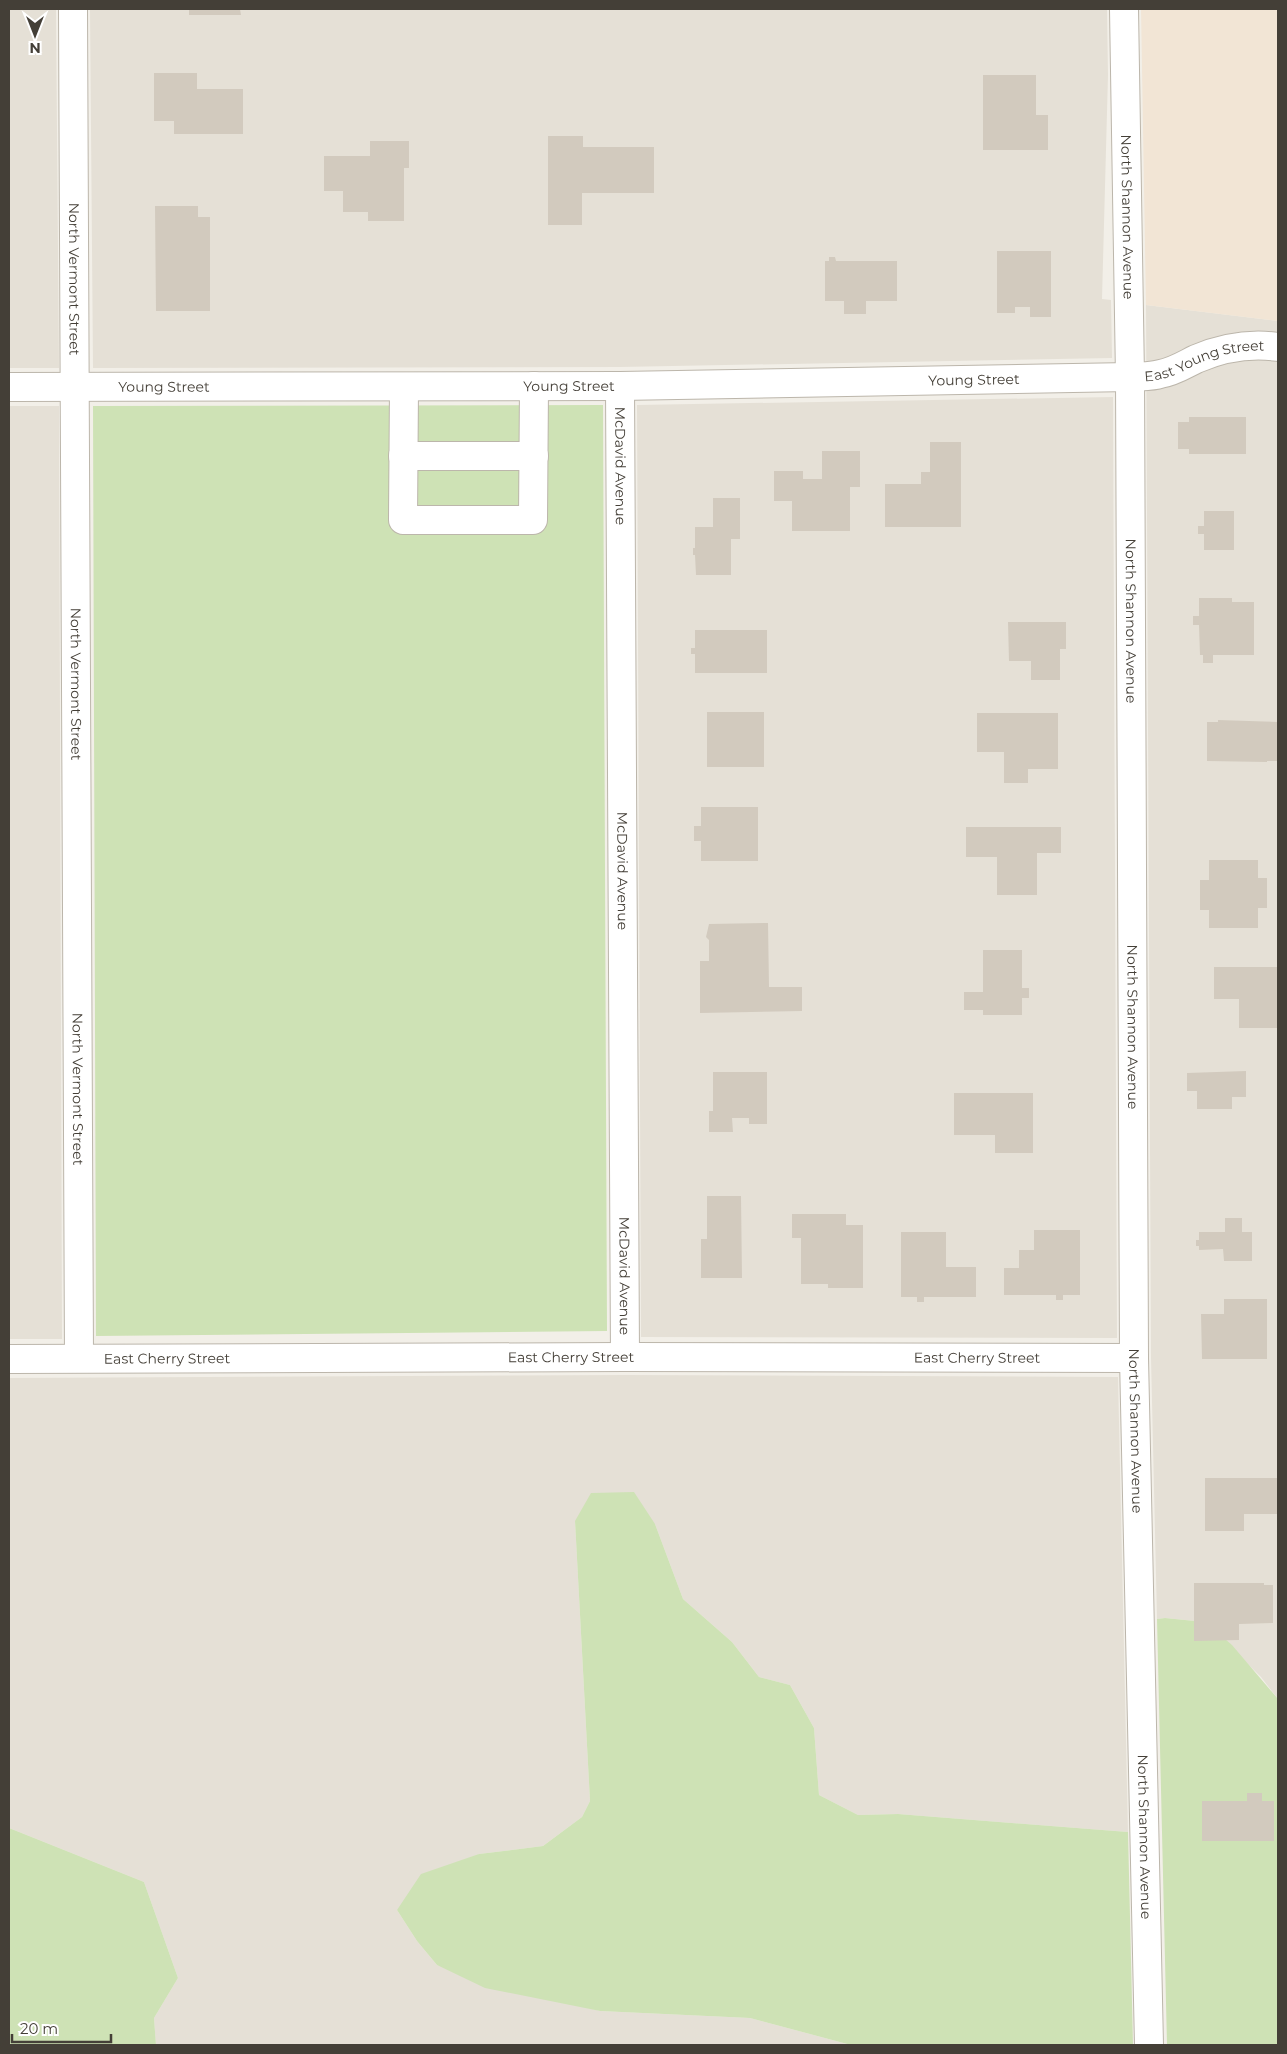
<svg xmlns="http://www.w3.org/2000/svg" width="1287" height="2054" viewBox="0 0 1287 2054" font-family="Montserrat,sans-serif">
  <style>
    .residential { fill: #e5e0d6 }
    .commercial { fill: #f2e5d5 }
    .green { fill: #cee2b5 }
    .building { fill: #d2cabe }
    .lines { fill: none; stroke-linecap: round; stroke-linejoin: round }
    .minor-casing { stroke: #bcb6ab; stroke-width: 30 }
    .minor { stroke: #fff; stroke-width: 28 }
    .labels { text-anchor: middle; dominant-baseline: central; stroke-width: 5; stroke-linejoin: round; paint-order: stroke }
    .street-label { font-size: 14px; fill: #443f37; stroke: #fff }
  </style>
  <rect width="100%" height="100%" fill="#f2efe8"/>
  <path class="residential" d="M9,9H56L59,368H9Z
    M90,9H1107L1108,75L1102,299L1111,300L1112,358L620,367L93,368Z
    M1146,305L1278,321V1699L1261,1677L1205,1622L1165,1618L1157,1619L1151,1358Z
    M1113,397L1117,1338L641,1337L637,405Z
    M9,406H59L62,1339H9Z
    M625,1375L1118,1377L1128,1832L898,1814L858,1815L819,1795L814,1728L790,1685L759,1677L732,1642L683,1599L655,1524L575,1521L590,1801L582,1817L543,1846L479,1854L397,1910L417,1941L437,1965L600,2011L750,2018L851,2045H156L154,2018L178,1978L144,1882L9,1828V1378Z"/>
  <path class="commercial" d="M1141,9H1278V321L1146,305Z"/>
  <path class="green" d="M603,405L607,1331L96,1336L93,406Z
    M634,1492L655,1524L683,1599L732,1642L759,1677L790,1685L814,1728L819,1795L858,1815L898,1814L1128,1832L1133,2045H851L750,2018L600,2011L485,1988L437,1965L417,1941L397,1910L421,1874L479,1854L543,1846L582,1817L590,1801L575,1521L591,1493Z
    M1165,1618L1205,1622L1232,1645L1278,1699V2045H1167L1157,1619Z
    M9,1828L144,1882L178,1978L154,2018L156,2045H9Z"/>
  <path class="building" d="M189,9H240L241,15H189Z
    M154,73H197V89H243V134H174V121H154Z
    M983,75H1036V115H1048V150H983Z
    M548,136H583V147H654V193H582V225H548Z
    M370,141H409V168H404V221H368V212H343V191H324V156H370Z
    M155,206H198V217H210V311H156Z
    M997,251H1051V317H1030V307H1015V313H997Z
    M829,257H835L836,261H897V301H866V314H844V301H825V261H829Z
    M1189,417H1246V454H1189V449H1178V422H1189Z
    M930,442H961V527H885V484H921V472H930Z
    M822,451H860V487H850V531H792V501H774V471H803V479H822Z
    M713,498H740V539H731V575H696L695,555H693V548H695V527H713Z
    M1204,511H1234V550H1204V534H1198V526H1204Z
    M1199,598H1232V602H1254V655H1213V663H1203V655H1200L1199,625H1193V616H1199Z
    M1008,622H1066V649H1060V680H1031V661H1009Z
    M695,630H767V673H695V654H691V648H695Z
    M707,712H764V767H707Z
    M977,713H1058V769H1028V783H1004V752H977Z
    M1218,720L1278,722V761H1267V762L1207,761V722H1218Z
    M701,807H758V861H701V841H694V826H701Z
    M966,827H1061V853H1037V895H997V857H966Z
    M1209,860H1258V878H1267V908H1258V928H1209V910H1200V880H1209Z
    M768,923L769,987H802V1011L700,1013V961H709V940L706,937L709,924Z
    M983,950H1022V988H1029V998H1022V1015H983V1010H964V992H983Z
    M1214,967H1278V1028H1239V999H1214Z
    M1246,1071V1097H1232V1109H1197V1091H1187V1073Z
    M713,1072H767V1124H749V1118H732L733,1132H709V1111H713Z
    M954,1093H1033V1153H995V1135H954Z
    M707,1196H741L742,1278H701V1239H707Z
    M792,1214H846V1225H863V1288H828V1284H801V1238H792Z
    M1225,1218H1242V1232H1252V1261H1224L1223,1249L1199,1250V1246H1196V1240H1199V1232H1225Z
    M1034,1230H1080V1295H1063V1300H1056V1295H1004V1268H1019V1250H1034Z
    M901,1232H946V1267H976V1297H924V1302H917V1297H901Z
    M1224,1299H1267V1359H1202L1201,1314H1224Z
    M1205,1478H1278V1514H1244V1531H1205Z
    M1194,1583H1264V1585H1273V1623L1239,1624V1640L1194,1641Z
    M1247,1793H1262V1801H1274V1841H1202V1801H1247Z"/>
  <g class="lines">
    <g class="minor-casing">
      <g id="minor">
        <path id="s1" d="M73,9L79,1358"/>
        <path id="s2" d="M1124,9L1130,377L1134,1358L1149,2045"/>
        <path id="s3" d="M620,386L625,1357"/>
        <path id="s4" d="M9,387L620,386L1130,377C1140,376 1151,377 1160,374C1173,372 1184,365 1196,359C1222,348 1250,343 1278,347"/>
        <path d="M404,387L403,520H533L534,386"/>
        <path d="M403,456H534"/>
        <path id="s5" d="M9,1359L625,1357L1134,1358"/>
      </g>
    </g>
    <use href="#minor" class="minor"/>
  </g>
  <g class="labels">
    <g class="street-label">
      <text stroke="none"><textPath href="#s2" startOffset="208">North Shannon Avenue</textPath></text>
      <text stroke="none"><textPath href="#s1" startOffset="270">North Vermont Street</textPath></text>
      <text stroke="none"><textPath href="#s4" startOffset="1198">East Young Street</textPath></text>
      <text stroke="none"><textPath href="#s4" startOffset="965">Young Street</textPath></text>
      <text stroke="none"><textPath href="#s4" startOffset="560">Young Street</textPath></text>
      <text stroke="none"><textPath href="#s4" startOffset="155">Young Street</textPath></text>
      <text stroke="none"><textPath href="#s3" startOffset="80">McDavid Avenue</textPath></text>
      <text stroke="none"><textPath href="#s2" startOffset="612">North Shannon Avenue</textPath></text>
      <text stroke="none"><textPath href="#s1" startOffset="675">North Vermont Street</textPath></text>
      <text stroke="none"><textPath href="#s3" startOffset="485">McDavid Avenue</textPath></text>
      <text stroke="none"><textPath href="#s2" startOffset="1018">North Shannon Avenue</textPath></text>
      <text stroke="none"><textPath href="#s1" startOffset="1080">North Vermont Street</textPath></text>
      <text stroke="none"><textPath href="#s3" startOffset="890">McDavid Avenue</textPath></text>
      <text stroke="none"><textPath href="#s5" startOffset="562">East Cherry Street</textPath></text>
      <text stroke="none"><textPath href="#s5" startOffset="968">East Cherry Street</textPath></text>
      <text stroke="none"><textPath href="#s5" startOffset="158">East Cherry Street</textPath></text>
      <text stroke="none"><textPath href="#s2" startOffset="1422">North Shannon Avenue</textPath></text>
      <text stroke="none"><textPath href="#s2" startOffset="1828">North Shannon Avenue</textPath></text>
    </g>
  </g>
  <rect width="1287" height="2054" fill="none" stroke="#443f37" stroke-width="20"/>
  <g transform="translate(35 35) rotate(180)" stroke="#ffffff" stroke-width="4" paint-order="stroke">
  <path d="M0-4L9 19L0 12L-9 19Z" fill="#443f37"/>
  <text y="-8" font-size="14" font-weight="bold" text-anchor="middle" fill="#443f37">N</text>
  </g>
  <path d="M12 2034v8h99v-8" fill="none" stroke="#443f37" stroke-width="2.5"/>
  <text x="20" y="2034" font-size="15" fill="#443f37" stroke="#ffffff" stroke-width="4" paint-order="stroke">20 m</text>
</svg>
